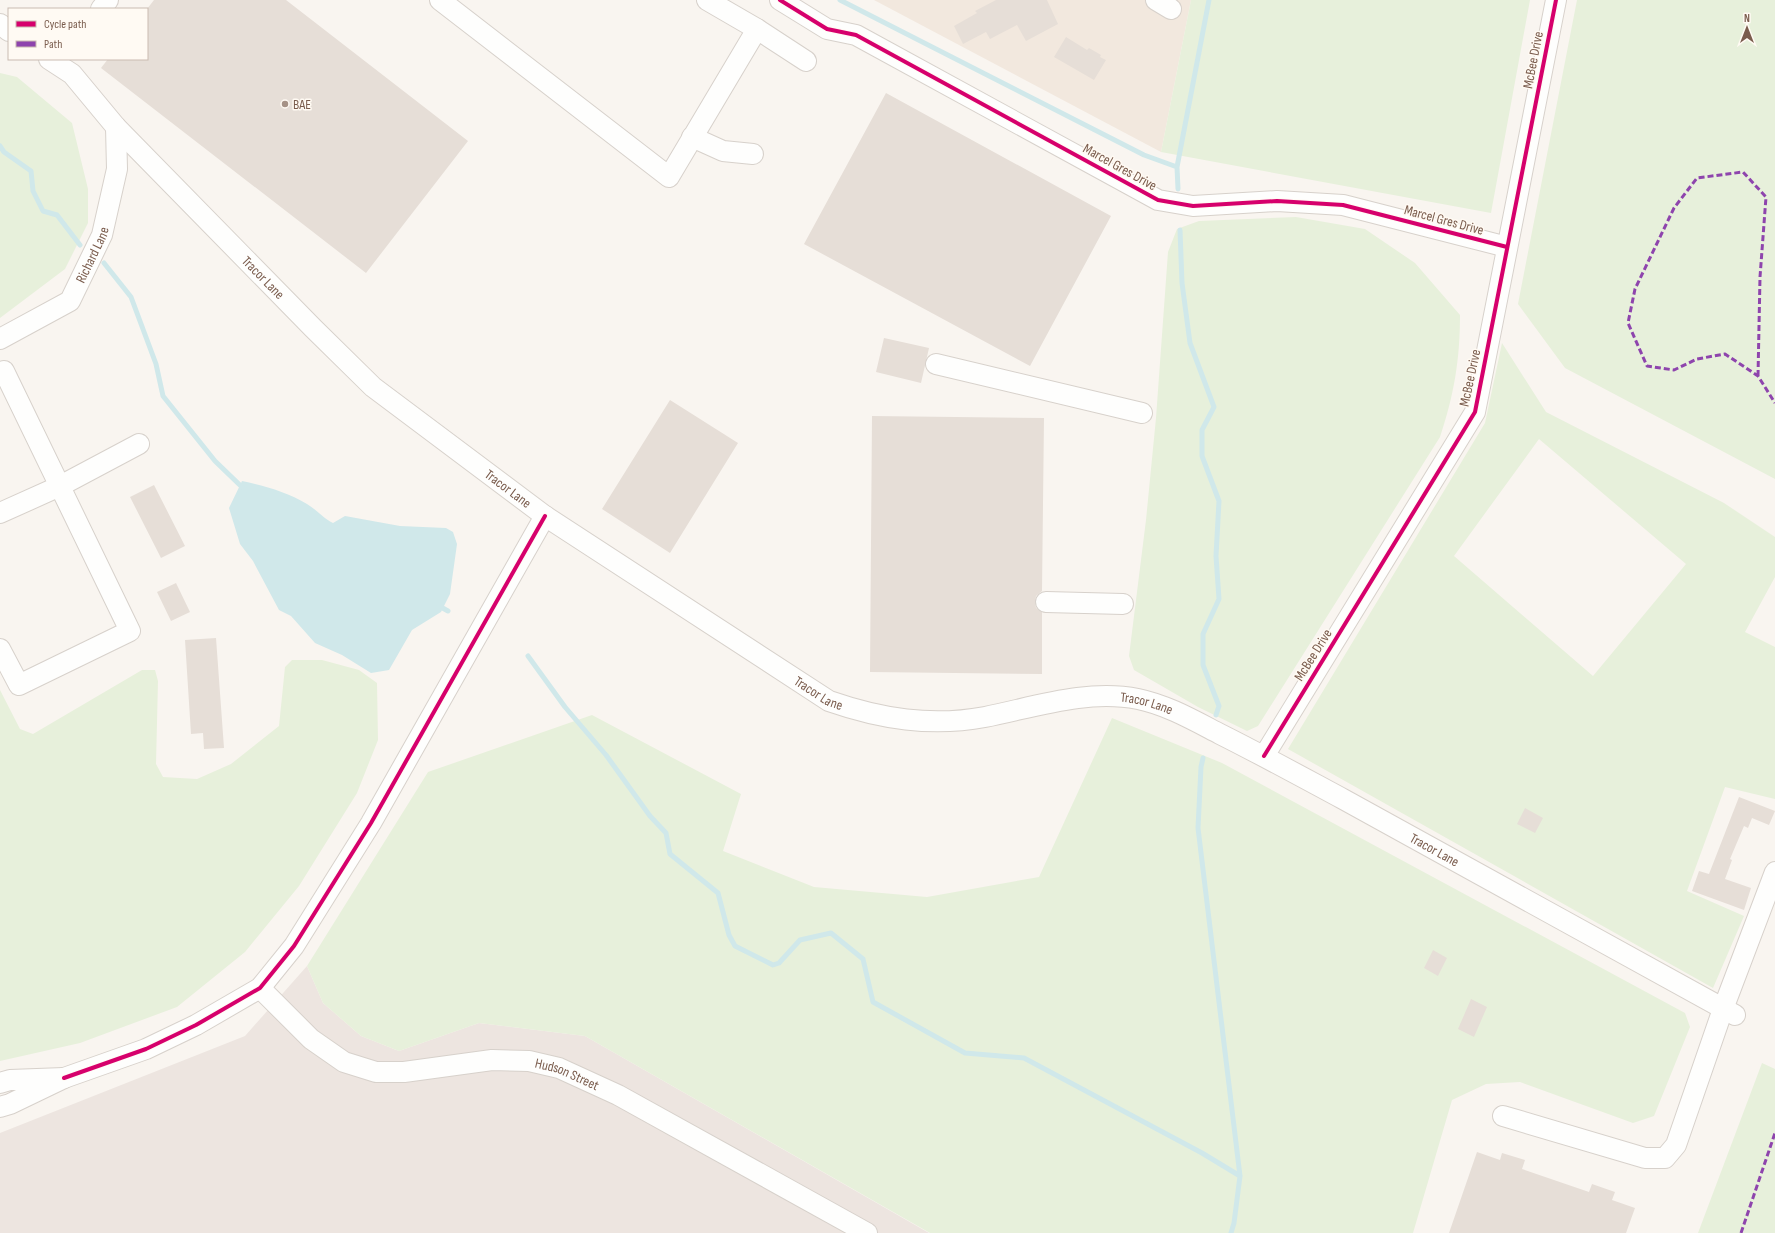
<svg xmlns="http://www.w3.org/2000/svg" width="1775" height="1233" viewBox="0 0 1775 1233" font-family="'Sofia Sans Condensed',sans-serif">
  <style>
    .residential { fill: #f2e8de }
    .industrial { fill: #ede5e0 }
    .green { fill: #e7f0db; fill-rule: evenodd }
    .water { fill: #d0e8ea }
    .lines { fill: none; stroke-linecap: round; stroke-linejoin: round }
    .stream { stroke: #d0e8ea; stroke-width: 5 }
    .building { fill: #e6ded7 }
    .minor-casing { stroke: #d7d1cb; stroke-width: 22 }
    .minor { stroke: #fefefd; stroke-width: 20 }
    .quiet { stroke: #8e44ad; stroke-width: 3; stroke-dasharray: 6 3; stroke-linecap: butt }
    .cycleway-casing { stroke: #fffaf3; stroke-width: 6 }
    .cycleway { stroke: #d6006c; stroke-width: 4 }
    .poi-dot { fill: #a69286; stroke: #fffaf3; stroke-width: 1.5 }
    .labels { text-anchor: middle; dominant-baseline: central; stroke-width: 3; stroke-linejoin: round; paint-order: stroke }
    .street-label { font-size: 14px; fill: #7a5c4d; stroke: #fffaf3 }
    .poi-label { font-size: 14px; fill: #7a5c4d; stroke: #fffaf3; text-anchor: start }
  </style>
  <rect width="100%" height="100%" fill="#f9f5f0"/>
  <path class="residential" d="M874,0H1191L1161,152Z"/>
  <path class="industrial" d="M307,966L323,1003L361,1036L399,1051L479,1023L585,1036L929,1233H0V1133L245,1036Z"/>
  <path class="green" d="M1191,0H1530L1491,213L1161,152Z
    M1577,0H1775V479L1565,368L1518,304Z
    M0,73L17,77L72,123L88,189V223L65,269L0,318Z
    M1296,217L1365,229L1415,263L1460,315C1460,360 1454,395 1440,437L1258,726L1247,731L1198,707L1134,670L1129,656L1146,520L1156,418L1168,252L1177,229L1199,221Z
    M1502,343L1546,412L1724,503L1775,537V577L1745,632L1775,647V799L1725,787L1687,891L1744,916L1713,988L1288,749L1485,423ZM1539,439L1686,564L1593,676L1454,556Z
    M292,660H322L359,670L377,683L378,740L357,793L299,886L245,952L177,1007L80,1043L0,1061V690L20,729L33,734L142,670H155L158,681L156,764L163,777L197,779L231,764L279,726L285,667Z
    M592,715L741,794L723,851L814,887L927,897L1039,877L1112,718L1222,763L1685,1013L1690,1027L1654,1116L1633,1123L1520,1082L1486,1084L1452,1100L1413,1233H930L585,1036L479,1023L399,1051L361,1036L323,1003L307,966L428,772Z
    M1762,1063L1775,1069V1233H1698Z"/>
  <path class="water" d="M242,481C266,486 287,492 307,504C317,510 323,518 333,523L345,516L400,526L446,528L453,532L457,544L450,594L441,612L412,630L389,670L371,673L342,655L315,643L291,616L279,610L253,561L240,544L229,508Z"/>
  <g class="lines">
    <path class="stream" d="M840,0L1144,155L1177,167
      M0,146L4,152L31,171L33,191L43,211L57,215L80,245
      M1178,189L1177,167L1209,0
      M1180,230L1182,283L1190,343L1214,407L1202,430V456L1219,501L1216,556L1219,599L1203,634V665L1219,706L1216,715
      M104,263L131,297L156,364L163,396L215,461L245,490
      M439,606L448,611
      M528,656L565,707L606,755L650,816L666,833L670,854L718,893L729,935L735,946L773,965L779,963L800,940L831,933L863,959L873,1002L965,1053L1024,1058L1202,1153L1240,1176
      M1203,758L1201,767L1198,828L1240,1176L1234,1223L1231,1233"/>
  </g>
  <path class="building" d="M154,0H286L468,141L366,273L101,68L108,59H147V9Z
    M996,0H1047L1058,24L1026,41L1017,25L990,39L986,32L963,44L954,26L977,13L975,11Z
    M1066,37L1087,50L1089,48L1101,55L1100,57L1106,60L1094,80L1054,57Z
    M886,93L1111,216L1030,366L804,244Z
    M884,338L929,348L921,383L876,372Z
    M670,400L738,443L670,553L602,509Z
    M872,416L1044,418L1042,591L1036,596L1035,602L1036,608L1042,612V674L870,672Z
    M154,485L185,546L161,558L130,497Z
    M176,583L190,612L171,621L157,592Z
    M216,638L224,748L204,749L203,733L191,734L185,640Z
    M1739,797L1775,811L1769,825L1752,818L1748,828L1744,826L1730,859L1732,860L1725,879L1751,888L1744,910L1692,891L1699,871L1709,874Z
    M1525,808L1543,818L1535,833L1517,824Z
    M1433,950L1447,958L1438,976L1424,968Z
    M1471,999L1487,1007L1474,1037L1458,1029Z
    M1477,1152L1500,1160L1502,1153L1525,1160L1522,1169L1589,1192L1592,1184L1615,1192L1612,1200L1635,1208L1626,1233H1449Z"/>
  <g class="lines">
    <g class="minor-casing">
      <g id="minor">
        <path d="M440,0L669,177L757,29"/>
        <path d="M707,0L757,29L806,61"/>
        <path d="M780,0L827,29L856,35L1158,200L1193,206L1277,201L1343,205L1507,247"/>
        <path d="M1156,0L1171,9"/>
        <path d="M101,9L108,0"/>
        <path d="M0,24L9,31"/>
        <path id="s1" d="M49,59L72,74L116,127L313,328L373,387L545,516L829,701C881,719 931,727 985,717C1035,707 1087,689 1138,699C1167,705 1193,720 1220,734C1262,755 1302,777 1343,799C1474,871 1604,944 1735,1015"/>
        <path d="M692,137L723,151L753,154"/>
        <path id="s2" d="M0,339L70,301L102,235L117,169L116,127"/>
        <path d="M936,364L1142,413"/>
        <path d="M0,513L60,486L139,444"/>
        <path d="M1046,602L1123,604"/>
        <path d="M0,649L19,685L130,631L4,371"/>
        <path d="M1264,756L1475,412L1556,0"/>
        <path id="s3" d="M260,988L311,1039L344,1062L376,1072H404L492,1060L529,1061L559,1068L618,1095L867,1233"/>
        <path d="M64,1078L146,1049L196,1025L260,988L294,946L371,823L545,516"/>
        <path d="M0,1083L10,1080L64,1078L10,1104L0,1107"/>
        <path d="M1503,1116L1645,1158H1665L1676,1145L1723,1009L1775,872"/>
      </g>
    </g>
    <use href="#minor" class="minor"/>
    <path class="quiet" d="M1758,376L1760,277L1766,197L1743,172L1697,178L1674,208L1635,289L1628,323L1647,366L1674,370L1697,359L1725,354L1758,376L1775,403
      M1741,1233L1775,1133"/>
    <g class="cycleway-casing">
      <path id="cycleway" d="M780,0L827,29L856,35L1158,200L1193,206L1277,201L1343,205L1507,247
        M1264,756L1475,412L1556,0
        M64,1078L146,1049L196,1025L260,988L294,946L371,823L545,516"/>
    </g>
    <use href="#cycleway" class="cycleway"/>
  </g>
  <circle class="poi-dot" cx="285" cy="104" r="4"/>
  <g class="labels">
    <g class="street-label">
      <text transform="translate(1533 60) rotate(-79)">McBee Drive</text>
      <text transform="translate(1120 167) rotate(29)">Marcel Gres Drive</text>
      <text transform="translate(1444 220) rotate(15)">Marcel Gres Drive</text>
      <text stroke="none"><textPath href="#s2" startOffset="131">Richard Lane</textPath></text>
      <text stroke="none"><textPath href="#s1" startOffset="307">Tracor Lane</textPath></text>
      <text transform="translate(1470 378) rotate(-78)">McBee Drive</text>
      <text stroke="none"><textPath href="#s1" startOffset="631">Tracor Lane</textPath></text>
      <text transform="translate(1313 655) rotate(-58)">McBee Drive</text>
      <text stroke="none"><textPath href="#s1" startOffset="1003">Tracor Lane</textPath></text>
      <text stroke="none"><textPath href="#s1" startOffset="1339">Tracor Lane</textPath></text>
      <text stroke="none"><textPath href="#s1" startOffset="1663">Tracor Lane</textPath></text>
      <text stroke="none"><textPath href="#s3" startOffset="340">Hudson Street</textPath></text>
    </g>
    <g class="poi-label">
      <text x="293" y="104">BAE</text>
    </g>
  </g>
  <rect x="8" y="8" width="140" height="52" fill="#fffaf3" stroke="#cabbb1"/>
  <rect x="16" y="21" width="20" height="6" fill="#d6006c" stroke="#cabbb1"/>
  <text x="44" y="28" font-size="12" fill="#7a5c4d">Cycle path</text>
  <rect x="16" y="41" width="20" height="6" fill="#8e44ad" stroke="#cabbb1"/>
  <text x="44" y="48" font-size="12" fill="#7a5c4d">Path</text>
  <g transform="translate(1747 28)" stroke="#fffaf3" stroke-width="3" paint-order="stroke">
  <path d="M0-3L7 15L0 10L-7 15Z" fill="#7a5c4d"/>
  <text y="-6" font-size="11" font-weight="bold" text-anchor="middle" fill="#7a5c4d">N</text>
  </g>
</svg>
